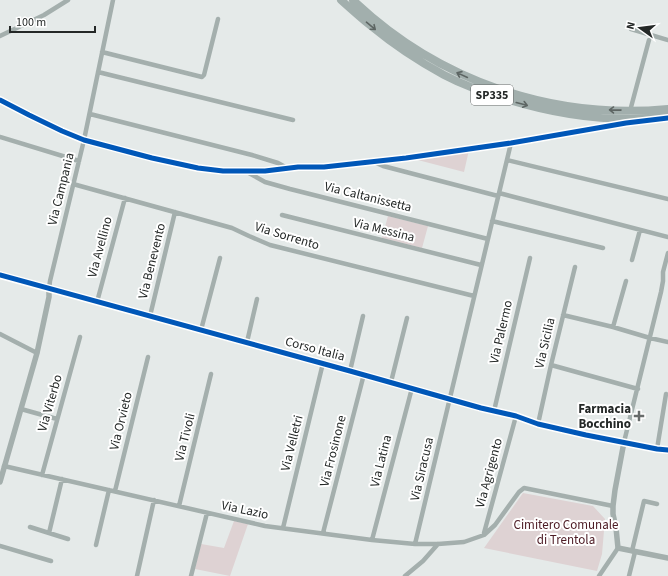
<svg xmlns="http://www.w3.org/2000/svg" width="668" height="576" viewBox="0 0 668 576" font-family="'Source Sans 3',sans-serif">
  <style>
    .green { fill: #ded2d3 }
    .lines { fill: none; stroke-linecap: round; stroke-linejoin: round }
    .minor { stroke: #a4afad; stroke-width: 4.5 }
    .tertiary { stroke: #a4afad; stroke-width: 5.5 }
    .trunk-bridge { stroke: #a2afad; stroke-width: 8 }
    .cycleway-casing { stroke: #fff; stroke-width: 8 }
    .cycleway { stroke: #0057b8; stroke-width: 5 }
    .oneway { stroke: #5d6563 }
    .poi-dot { fill: #686c6b; stroke: #fff; stroke-width: 1.5 }
    .labels { text-anchor: middle; dominant-baseline: central; stroke-width: 4; stroke-linejoin: round; paint-order: stroke }
    .shield { fill: #fff; stroke: #666868; stroke-width: 1 }
    .shield-label { font-size: 12px; font-weight: bold; fill: #242827 }
    .street-label { font-size: 13px; fill: #242827; stroke: #fff }
    .poi-label { font-size: 13px; font-weight: bold; fill: #242827; stroke: #fff; text-anchor: end }
    .park-label { font-size: 13px; fill: #4d1b24; stroke: #fff }
  </style>
  <rect width="100%" height="100%" fill="#e5eae9"/>
  <path class="green" d="M469,150L464,172L414,159Z
    M388,216L428,226L422,248L382,238Z
    M523,493L593,506L605,519L602,554L597,571L484,548Z
    M234,521L248,524L230,576L195,569L201,544L224,548Z"/>
  <g class="lines">
    <path class="minor" d="M631,29L668,40
      M0,36L44,15L68,0
      M102,52L202,77L204,75L218,19
      M98,72L293,120
      M0,100L29,115L62,131L84,140L152,158L198,168L223,171H265L298,167H324L406,158L511,143L636,122
      M630,111L649,40
      M90,114L252,155L278,163L287,168
      M0,137L79,161
      M507,160L668,199
      M374,162L383,166L498,196
      M247,172L265,182L290,189L488,239
      M73,184L232,228L249,236L270,245L474,296
      M499,193L668,237
      M282,215L481,265
      M492,221L603,248
      M632,260L640,230
      M49,289L50,281L84,140L113,0
      M97,302L125,198
      M563,315L613,327L650,338L668,342
      M150,316L175,212
      M613,327L626,281
      M201,330L220,258
      M0,334L37,353
      M247,342L257,299
      M551,365L638,389
      M350,371L363,316
      M391,382L407,318
      M21,409L57,419
      M494,411L530,258
      M538,424L551,365L575,267
      M624,442L661,292L663,281V272L668,253
      M657,449L666,394
      M4,466L265,526L372,540L415,544H438L464,542L484,535L495,525L519,492L524,488L613,506
      M42,475L80,337
      M115,491L148,357
      M179,506L211,374
      M30,527L68,539
      M283,528L323,363
      M49,533L62,479
      M323,533L364,374
      M484,533L516,416
      M372,540L412,388
      M415,544L511,143
      M96,545L109,490
      M0,546L51,561
      M632,551L644,501L657,504
      M137,576L154,500
      M191,576L207,513
      M405,576L423,561L438,544
      M599,576L618,548
      M629,576L635,552"/>
    <path class="tertiary" d="M0,275L350,371L481,408L516,416L538,424L586,435L657,449L668,450
      M624,442L615,490L613,506V514L616,528L618,548L668,558
      M0,482L37,353L49,297V289"/>
    <path class="trunk-bridge" d="M341,0C351,9 361,18 371,26C394,45 418,61 444,75C463,85 483,92 503,98C556,115 612,123 668,117
      M353,0C438,81 552,120 668,109"/>
    <g class="cycleway-casing">
      <path id="cycleway" d="M0,100L29,115L62,131L84,140L152,158L198,168L223,171H265L298,167H324L406,158L511,143L626,123L668,118
        M0,275L350,371L481,408L516,416L538,424L586,435L657,449L668,450"/>
    </g>
    <use href="#cycleway" class="cycleway"/>
  </g>
  <defs><path id="oneway-shaft" d="M-6 0H5M1.5-3L5.5 0L1.5 3" fill="none" stroke-width="1.6" stroke-linecap="round" stroke-linejoin="round"/></defs>
  <g class="oneway">
    <use href="#oneway-shaft" transform="translate(371 26) rotate(40)"/>
    <use href="#oneway-shaft" transform="translate(462 75) rotate(-155)"/>
    <use href="#oneway-shaft" transform="translate(522 104) rotate(15)"/>
    <use href="#oneway-shaft" transform="translate(615 110) rotate(-179)"/>
  </g>
  <path class="poi-dot" d="M637 410h4v4h4v4h-4v4h-4v-4h-4v-4h4z"/>
  <g class="labels">
    <rect class="shield" x="471" y="85" width="42" height="20" rx="3"/>
    <g class="shield-label">
      <text x="492" y="95">SP335</text>
    </g>
    <g class="street-label">
      <text transform="translate(61 189) rotate(-76)">Via Campania</text>
      <text transform="translate(368 197) rotate(14)">Via Caltanissetta</text>
      <text transform="translate(384 230) rotate(14)">Via Messina</text>
      <text transform="translate(287 236) rotate(17)">Via Sorrento</text>
      <text transform="translate(100 247) rotate(-75)">Via Avellino</text>
      <text transform="translate(152 261) rotate(-76)">Via Benevento</text>
      <text transform="translate(501 332) rotate(-77)">Via Palermo</text>
      <text transform="translate(545 343) rotate(-77)">Via Sicilia</text>
      <text transform="translate(315 349) rotate(15)">Corso Italia</text>
      <text transform="translate(50 403) rotate(-74)">Via Viterbo</text>
      <text transform="translate(121 421) rotate(-76)">Via Orvieto</text>
      <text transform="translate(185 437) rotate(-76)">Via Tivoli</text>
      <text transform="translate(292 443) rotate(-76)">Via Velletri</text>
      <text transform="translate(333 451) rotate(-76)">Via Frosinone</text>
      <text transform="translate(381 461) rotate(-76)">Via Latina</text>
      <text transform="translate(422 469) rotate(-77)">Via Siracusa</text>
      <text transform="translate(489 473) rotate(-75)">Via Agrigento</text>
      <text transform="translate(245 510) rotate(12)">Via Lazio</text>
    </g>
    <g class="poi-label">
      <text x="631" y="409">Farmacia<tspan x="631" dy="15">Bocchino</tspan></text>
    </g>
    <g class="park-label">
      <text x="566" y="525">Cimitero Comunale<tspan x="566" dy="15">di Trentola</tspan></text>
    </g>
  </g>
  <g transform="translate(640 28) rotate(284)" stroke="#ffffff" stroke-width="3" paint-order="stroke">
  <path d="M0-3L7 15L0 10L-7 15Z" fill="#242827"/>
  <text y="-6" font-size="11" font-weight="bold" text-anchor="middle" fill="#242827">N</text>
  </g>
  <path d="M10 26v6h85v-6" fill="none" stroke="#242827" stroke-width="2"/>
  <text x="16" y="26" font-size="12" fill="#242827" stroke="#ffffff" stroke-width="3" paint-order="stroke">100 m</text>
</svg>
